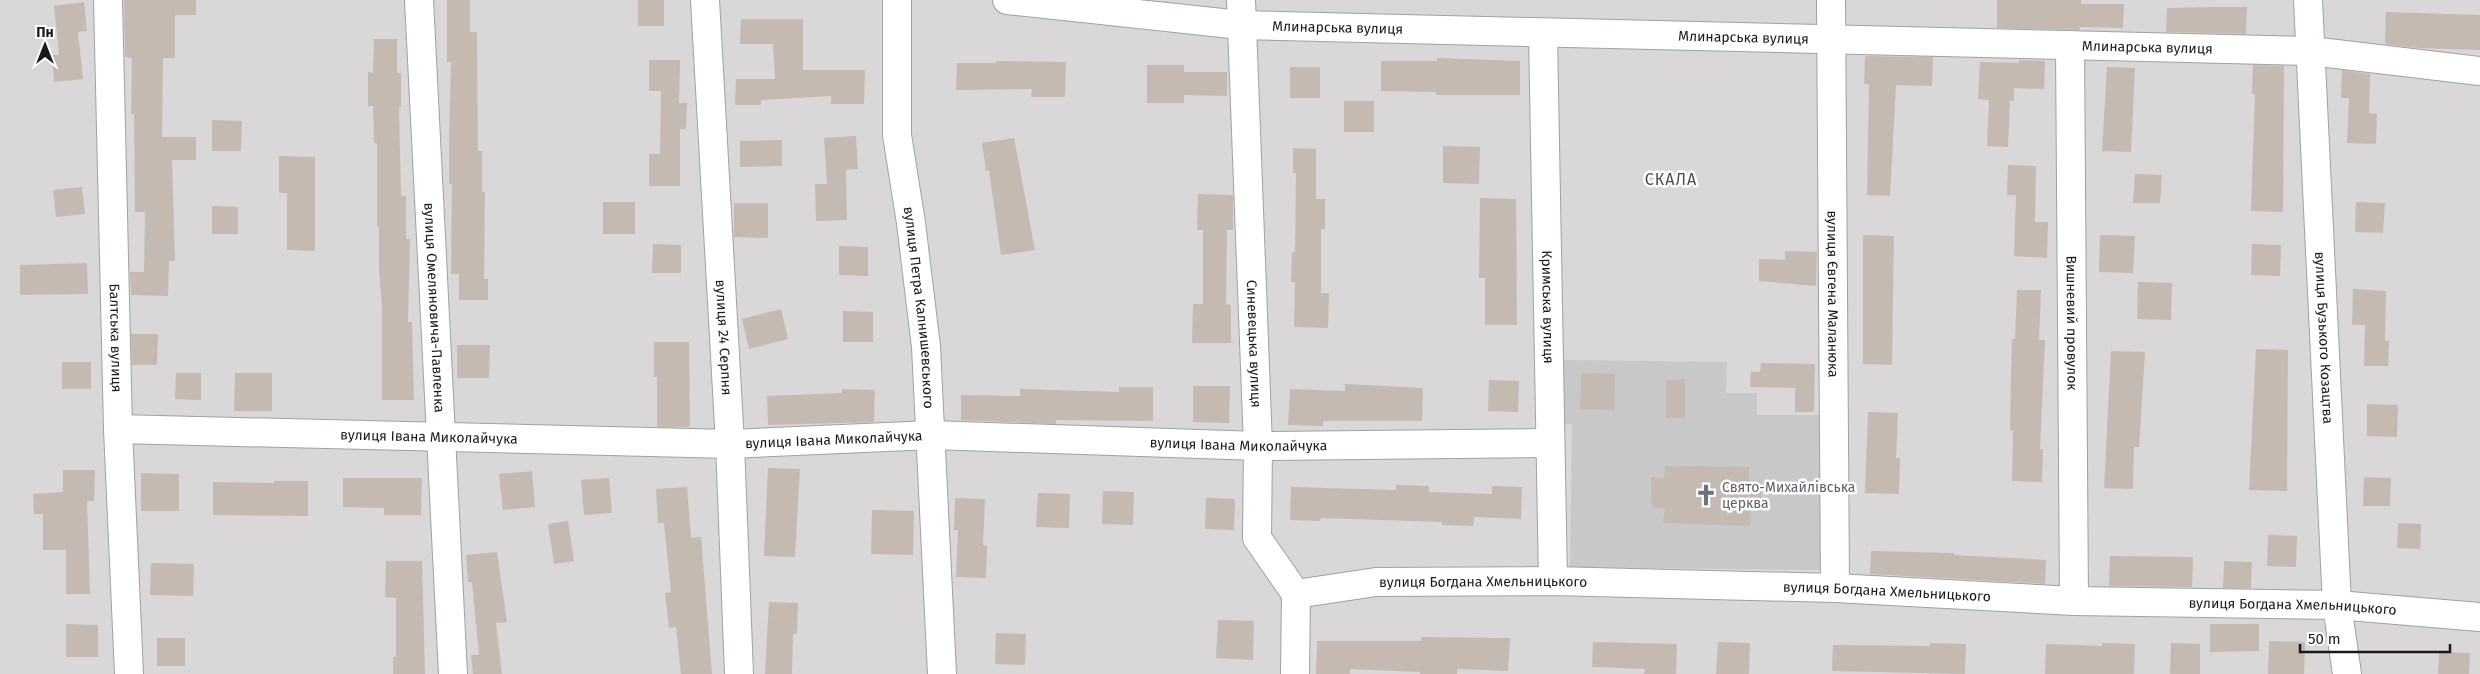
<svg xmlns="http://www.w3.org/2000/svg" width="2480" height="674" viewBox="0 0 2480 674" font-family="'Fira Sans',sans-serif">
  <style>
    .residential { fill: #d9d7d7 }
    .religious { fill: #c8c8c8 }
    .building { fill: #c4bab2 }
    .lines { fill: none; stroke-linecap: round; stroke-linejoin: round }
    .minor-casing { stroke: #a1a1a1; stroke-width: 30 }
    .minor { stroke: #fff; stroke-width: 28 }
    .labels { text-anchor: middle; dominant-baseline: central; stroke-width: 5; stroke-linejoin: round; paint-order: stroke }
    .street-label { font-size: 14px; fill: #1a1a1a; stroke: #fff }
    .worship-label { font-size: 14px; fill: #5b616d; stroke: #fff; text-anchor: start }
    .quarter-label { font-size: 16px; letter-spacing: 1px; fill: #4d4d4d; stroke: #fff }
  </style>
  <rect width="100%" height="100%" fill="#ede8df"/>
  <path class="residential" d="M0,0H2480V674H0Z"/>
  <path class="religious" d="M1561,360L1727,362L1726,393H1757V415H1825L1823,570L1570,567L1572,424H1560Z"/>
  <path class="building" d="M124,0H196V15H175V58H163L162,137H196V160H172L175,261H169L168,296L131,295L130,272H144L145,212H135L134,114H131L132,58L125,57Z
    M447,0H470V32H477L478,151H482V192H485L484,279H488V300H459V274H451L452,184H449V141L451,62H447Z
    M638,0H664V26H638Z
    M1997,0H2081V4H2124L2123,28L2080,27V30L1997,28Z
    M84,2L87,31L78,32L83,79L54,82L52,55H59L54,6Z
    M2215,7H2247L2246,34L2166,32L2167,8Z
    M2386,12L2480,15V50L2418,48L2385,44Z
    M741,19H803V70H865L864,104H831V96L761,100V105H735L736,79H775L773,44H740Z
    M374,39H397V73H401V107H399L401,196H406V239H410L408,322H412L414,400H382V307L379,269V226H377V143H374L373,106H368V72L373,73Z
    M1865,56L1933,57L1932,86L1896,85L1890,196L1867,195L1869,84H1864Z
    M1437,58L1520,61V95H1436V92L1381,91V61H1437Z
    M649,60H680L679,103H687L686,129H680V186H649V154H660L661,91H649Z
    M2019,60L2045,61L2044,89L2014,88V101L2010,100L2008,147L1987,146L1989,100L1978,99L1980,62L2019,63Z
    M996,61L1066,62L1065,97H1031L1032,89L956,90L957,63H996Z
    M1147,65H1184V72H1227V96L1184,95V103H1147Z
    M2253,65L2284,66L2283,212L2251,211L2255,94H2252Z
    M1290,67H1320V98H1290Z
    M2107,67L2135,68L2131,152L2102,151Z
    M2342,70L2370,74L2369,113L2377,114L2376,144L2347,143L2349,98H2341Z
    M1344,101H1374V132H1344Z
    M212,120L242,121L241,151H212Z
    M856,136L858,169L846,170L847,220L816,221L815,184H827L824,138Z
    M1014,138L1035,250L1001,255L989,170L986,171L982,143Z
    M782,140V166L740,167V141Z
    M1443,146L1480,147L1479,184L1443,183Z
    M1293,148L1316,149V199H1325V229H1321V293H1329L1328,328L1294,327L1295,282H1291L1292,252H1295L1296,173H1293Z
    M279,156L315,157V251L287,250V193H279Z
    M2008,165L2036,166L2035,222H2048L2047,258L2014,256L2016,195H2007Z
    M2135,174L2162,175L2160,203H2133Z
    M82,187L85,214L56,217L53,190Z
    M1198,194L1233,195V230H1227L1226,304L1231,305V343H1192L1193,304H1203V230H1197Z
    M1480,198L1516,199L1517,325H1485V278H1479Z
    M603,202H635V234H603Z
    M2356,202L2385,203L2383,233L2355,232Z
    M734,203H768V238L734,237Z
    M212,206L238,207V234H212Z
    M1863,235L1894,236L1892,365L1863,364Z
    M2100,235L2135,236L2133,273L2099,272Z
    M653,244L681,245V273H652Z
    M2252,244L2281,245L2280,276L2251,275Z
    M839,246L868,247V276L839,275Z
    M1785,251L1817,252L1816,286L1759,281V259L1785,260Z
    M87,263L88,294L20,295V265Z
    M2138,282L2172,283L2171,320L2137,319Z
    M2353,289L2386,291L2385,341H2389L2388,366H2364L2365,325H2352Z
    M2017,290H2041L2039,340H2045L2040,449H2043L2042,482L2012,481L2013,431L2010,430L2011,373L2012,339H2015Z
    M781,309L788,339L749,349L742,319Z
    M843,311L873,312V342H843Z
    M131,334H158L157,365H132Z
    M654,342H689L690,427H657V377H654Z
    M457,345H490L489,378H457Z
    M2256,349L2288,350L2287,491L2249,490Z
    M2111,351L2145,352L2139,447H2134L2133,489L2104,488Z
    M62,362H91V389H62Z
    M1761,363L1815,364L1814,412H1795V388L1750,387L1751,371L1760,372Z
    M176,373H201V400L175,399Z
    M235,373H272V411H234Z
    M1581,373L1615,374L1614,410L1580,409Z
    M1685,379V418H1666V380Z
    M1489,380L1519,381L1518,412L1488,411Z
    M1345,384L1423,388L1422,421H1323V426L1288,425L1290,389L1345,391Z
    M1193,386H1230L1229,423L1193,422Z
    M1119,387H1153V421L1056,420V424L961,420V395L1020,396V389L1119,392Z
    M842,389L875,390L874,422L768,425L767,396L842,393Z
    M2367,404L2398,405L2397,437L2367,436Z
    M1868,412L1898,413L1896,458H1900L1899,494L1865,493Z
    M1665,466L1749,467V479L1761,487V503L1751,511L1750,526L1663,523L1665,508H1652L1651,477L1664,478Z
    M768,468L800,469L795,557L764,556Z
    M63,470H95L94,501H87L90,594H66V550H43V514H34L33,494L63,492Z
    M532,471L535,507L503,510L499,474Z
    M141,473L179,474V511H141Z
    M2364,477L2391,478L2390,506H2363Z
    M343,478H422L421,515H384V508L343,507Z
    M609,478L612,513L584,515L581,480Z
    M274,481H308V516L213,515V482L274,483Z
    M1396,485L1429,486V492L1492,494V486L1522,487L1521,519L1474,517L1473,526L1442,525V522L1321,518L1320,521L1290,520L1291,487L1396,490Z
    M687,487L691,538L701,537L712,674H681L676,627L669,628L665,593L671,592L664,523H658L656,489Z
    M1103,491L1134,492L1133,525L1102,524Z
    M1038,493L1070,494L1069,528L1036,527Z
    M955,498L985,499L983,545L987,546L986,578L956,577L958,530H954Z
    M1206,498L1235,499L1234,530L1205,529Z
    M872,510L914,511L913,555L871,554Z
    M568,521L574,561L554,564L548,524Z
    M2398,523L2421,524L2420,549L2397,548Z
    M2268,535L2297,536L2296,567L2267,566Z
    M1871,551L1954,553V555L2046,560L2045,584L1870,574Z
    M497,552L507,622L496,623L502,674H473L471,655H479L472,582H468L466,555Z
    M2110,556L2193,557L2192,587L2109,586Z
    M386,561H422L425,674H393V657H396V598L385,597Z
    M2224,561L2252,562L2251,588H2223Z
    M151,563L194,564L193,596L150,595Z
    M769,602L798,603L797,634H793L792,674H765Z
    M1218,620L1254,621L1253,660L1216,658Z
    M66,624L98,625V657H66Z
    M2210,624H2259V651L2210,652Z
    M996,633L1026,634L1025,665L995,664Z
    M1421,637L1510,638L1508,671L1457,669V674H1420V672L1350,669V674H1316L1317,641H1421Z
    M157,638H185V666H157Z
    M2269,641L2305,642L2304,674H2268Z
    M1593,642L1677,644L1676,674H1644L1645,669L1592,667Z
    M1718,642L1750,643L1749,674H1716Z
    M1930,643L1966,644L1965,674L1832,671L1833,645L1930,646Z
    M2102,643L2135,644L2134,674H2045L2046,644L2102,646Z
    M2171,643L2200,644V674H2170Z
    M2439,652L2470,653L2469,674H2438Z"/>
  <g class="lines">
    <g class="minor-casing">
      <g id="minor">
        <path id="s1" d="M108,0L118,429L129,674"/>
        <path id="s2" d="M419,0L453,674"/>
        <path id="s3" d="M705,0L730,444L739,674"/>
        <path id="s4" d="M897,0V135L911,223L926,347L942,674"/>
        <path id="s5" d="M1007,0L1241,25L2311,51L2480,71"/>
        <path id="s6" d="M1241,0L1258,446L1257,538L1296,594L1295,674"/>
        <path id="s7" d="M1831,0L1835,588"/>
        <path id="s8" d="M2308,0L2337,605L2347,674"/>
        <path id="s9" d="M1543,33L1553,581"/>
        <path id="s10" d="M2070,45L2074,601"/>
        <path id="s11" d="M118,429L730,444L932,435L1258,446L1550,443"/>
        <path id="s12" d="M1296,594L1376,582L1553,581L1835,588L2074,601L2337,605L2480,617"/>
      </g>
    </g>
    <use href="#minor" class="minor"/>
  </g>
  <defs>
    <g id="church-bare" transform="scale(1.725)"><path d="M-1.2-6h2.4v3.5h3.3v2.4h-3.3V6h-2.4V-.1h-3.3v-2.4h3.3Z" fill="#6b7280" stroke="#fff" stroke-width="2.5" paint-order="stroke"/></g>
  </defs>
  <g fill-rule="evenodd">
    <use href="#church-bare" x="1706" y="495"/>
  </g>
  <g class="labels">
    <g class="street-label">
      <text stroke="none"><textPath href="#s5" startOffset="332">Млинарська вулиця</textPath></text>
      <text stroke="none"><textPath href="#s5" startOffset="738">Млинарська вулиця</textPath></text>
      <text stroke="none"><textPath href="#s5" startOffset="1142">Млинарська вулиця</textPath></text>
      <text stroke="none"><textPath href="#s7" startOffset="294">вулиця Євгена Маланюка</textPath></text>
      <text stroke="none"><textPath href="#s2" startOffset="308">вулиця Омеляновича-Павленка</textPath></text>
      <text stroke="none"><textPath href="#s4" startOffset="309">вулиця Петра Калнишевського</textPath></text>
      <text stroke="none"><textPath href="#s9" startOffset="274">Кримська вулиця</textPath></text>
      <text stroke="none"><textPath href="#s10" startOffset="278">Вишневий провулок</textPath></text>
      <text stroke="none"><textPath href="#s1" startOffset="338">Балтська вулиця</textPath></text>
      <text stroke="none"><textPath href="#s3" startOffset="338">вулиця 24 Серпня</textPath></text>
      <text stroke="none"><textPath href="#s8" startOffset="338">вулиця Бузького Козацтва</textPath></text>
      <text stroke="none"><textPath href="#s6" startOffset="344">Синевецька вулиця</textPath></text>
      <text stroke="none"><textPath href="#s11" startOffset="311">вулиця Івана Миколайчука</textPath></text>
      <text stroke="none"><textPath href="#s11" startOffset="716">вулиця Івана Миколайчука</textPath></text>
      <text stroke="none"><textPath href="#s11" startOffset="1121">вулиця Івана Миколайчука</textPath></text>
      <text stroke="none"><textPath href="#s12" startOffset="188">вулиця Богдана Хмельницького</textPath></text>
      <text stroke="none"><textPath href="#s12" startOffset="592">вулиця Богдана Хмельницького</textPath></text>
      <text stroke="none"><textPath href="#s12" startOffset="998">вулиця Богдана Хмельницького</textPath></text>
    </g>
    <g class="worship-label">
      <text x="1722" y="487">Свято-Михайлівська<tspan x="1722" dy="16">церква</tspan></text>
    </g>
    <g class="quarter-label">
      <text x="1671" y="179">СКАЛА</text>
    </g>
  </g>
  <g transform="translate(45 45)" stroke="#ffffff" stroke-width="4" paint-order="stroke">
  <path d="M0-4L9 19L0 12L-9 19Z" fill="#1a1a1a"/>
  <text y="-8" font-size="14" font-weight="bold" text-anchor="middle" fill="#1a1a1a">Пн</text>
  </g>
  <path d="M2300 644v8h150v-8" fill="none" stroke="#1a1a1a" stroke-width="2.5"/>
  <text x="2308" y="644" font-size="15" fill="#1a1a1a" stroke="#ffffff" stroke-width="4" paint-order="stroke">50 m</text>
</svg>
